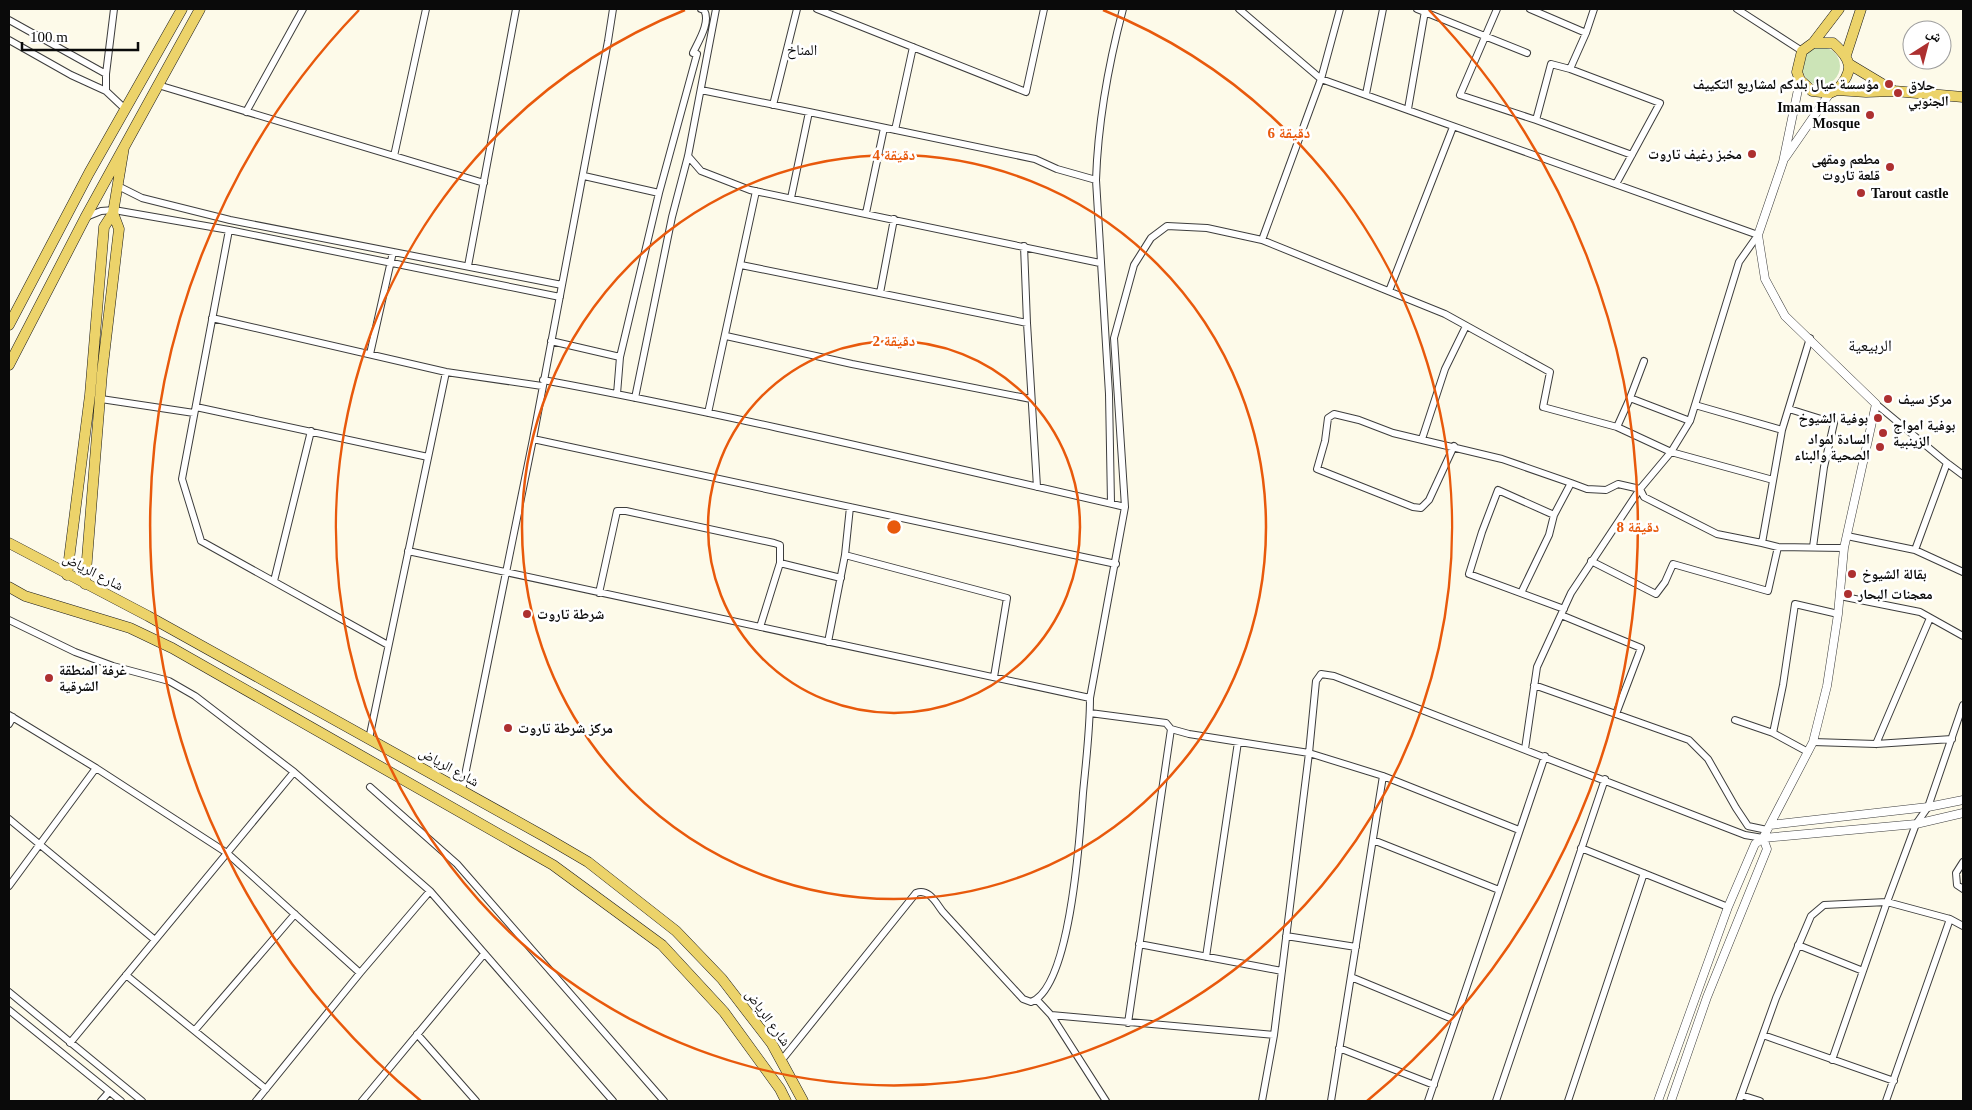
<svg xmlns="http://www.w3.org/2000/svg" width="1972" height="1110" viewBox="0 0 1972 1110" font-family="'Times New Roman','Noto Naskh Arabic',serif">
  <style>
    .green { fill: #cce4b7 }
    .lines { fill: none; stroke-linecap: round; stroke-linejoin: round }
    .minor-casing { stroke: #3d3d3d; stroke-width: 8 }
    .tertiary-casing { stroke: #3d3d3d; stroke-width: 9 }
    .primary-casing { stroke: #1b1b1b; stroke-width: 11 }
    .minor { stroke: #fff; stroke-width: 6 }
    .tertiary { stroke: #fff; stroke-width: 8 }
    .primary { stroke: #ecd36a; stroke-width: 10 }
    .ring { fill: none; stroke: #e8590c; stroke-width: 2.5 }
    .poi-dot { fill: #ad3030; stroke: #fff; stroke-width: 2 }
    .labels { text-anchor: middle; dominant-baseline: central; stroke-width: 5; stroke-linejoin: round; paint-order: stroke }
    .poi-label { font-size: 14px; font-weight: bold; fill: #0a0a0a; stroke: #fff; text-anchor: start }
    .street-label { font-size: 14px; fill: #0a0a0a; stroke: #fff }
    .neighbourhood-label { font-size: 15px; fill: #0a0a0a; stroke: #fff }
    .quarter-label { font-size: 16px; fill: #0a0a0a; stroke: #fff }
    .centre { fill: #e8590c; stroke: #fff; stroke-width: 2.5 }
    .ring-label { font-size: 15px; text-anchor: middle; font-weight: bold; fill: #e8590c; stroke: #fff; stroke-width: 5; stroke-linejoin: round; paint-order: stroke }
  </style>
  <rect width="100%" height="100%" fill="#fdfae9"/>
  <path class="green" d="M1802 66a19 19 0 1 1 38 0a19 19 0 1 1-38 0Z"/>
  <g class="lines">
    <g class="minor-casing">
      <path id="minor" d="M817,9L1026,92L1044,9
        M1239,9L1321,79L1340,9
        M1417,9L1527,53
        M1497,9L1460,95L1536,120
        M1530,9L1586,33
        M1594,9L1586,33L1570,69L1660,103L1616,184
        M1737,9L1802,51
        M9,20L106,74V91L71,75L9,40
        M1570,69L1551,64L1536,120L1632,155
        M106,74L114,9
        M158,85L484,183
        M701,90L809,112L791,198
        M106,91L124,108
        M1366,94L1383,9
        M773,105L797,9
        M1408,109L1425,11
        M246,112L303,9
        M809,112L1035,159L1057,169L1096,180L1109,394L1111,503
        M895,130L913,47
        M394,156L426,9
        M688,156L701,171L750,190L1100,263
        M584,176L659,193
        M1096,180C1098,121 1108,66 1123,9
        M118,186L142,198L230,220L562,285
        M866,213L884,128
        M86,217L101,211L114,210L229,230L560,297
        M229,230L182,479L201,541L388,645
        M1262,240L1445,314L1550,372L1543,407L1617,427L1630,398L1690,421L1695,405L1782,430
        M741,265L1027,323L1024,246
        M468,266L516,9
        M1389,291L1453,127
        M880,293L894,219
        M212,318L446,372L542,386
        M1027,323L1037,487
        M726,336L852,364L1031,399
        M1810,338L1782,430L1762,543L1778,547L1844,548
        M551,341L620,357
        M370,354L393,252
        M543,380C738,416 932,463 1125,507
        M617,394L620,357L659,193L697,54L693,53C698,42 711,22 704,10L701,9
        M635,398L672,217L688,156L716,9
        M1630,398L1644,361
        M101,399L194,413
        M1876,404L1947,463L1963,475
        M196,407L428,457
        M1789,409L1834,423L1824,467L1813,547
        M708,413L756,191
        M1690,421L1671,452L1773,480
        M1617,427L1671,452L1640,489L1644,497L1717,534L1762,543
        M533,439L1116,564
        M1422,439L1445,369L1466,326
        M1454,446L1429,500L1421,508L1413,507L1317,469L1325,441L1328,418L1334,414L1359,420L1393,433L1502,459L1571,483L1554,515L1498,490L1482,532L1469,574L1564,609
        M1847,536L1915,550L1963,572
        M1915,550L1947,463
        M408,551L1090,698
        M845,555L1007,598L994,677
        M1591,561L1656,594L1665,582L1673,564L1768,591L1778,547
        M780,563L841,578
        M274,581L311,431
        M599,593L617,511H626L774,543L780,545V563L760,627
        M1521,593L1549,535L1554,515
        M1840,596L1920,612L1963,636
        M1561,615L1641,648L1616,714
        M9,620L75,652L113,666L169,681L195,696L294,772L430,891L613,1101
        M828,642L845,555L850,507
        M1534,685L1689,740L1708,759L1736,808L1748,826L1767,830
        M1090,713L1166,723L1171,729L1189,734L1309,753L1383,776L1519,830
        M9,715L96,768L227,853L360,973
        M1735,720L1773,733
        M9,724L13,717
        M369,739L446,372
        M1813,742L1876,744L1952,739
        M1876,744L1930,618
        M1525,749L1537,667L1571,593L1640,489L1618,484L1606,490L1587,489L1571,483
        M1808,752L1773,733L1783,685L1795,604L1838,614
        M370,787L457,864L664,1101
        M462,790L533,439L608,41L613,9
        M9,819L155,940
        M1373,840L1499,890
        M1581,848L1728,907
        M1963,862L1956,873L1957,885L1963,889
        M9,886L96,768
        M1950,919L1963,926
        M1286,936L1356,947
        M1139,944L1282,971
        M1798,945L1863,971
        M1206,957L1238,742
        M126,975L266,1089
        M1351,977L1455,1020
        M9,992L142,1101
        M1037,1000L1051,1015L1274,1035
        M9,1010L121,1101
        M1051,1015L1106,1101
        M1128,1023L1171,729
        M195,1030L295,914
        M417,1034L476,1101
        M1763,1035L1894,1081
        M70,1043L294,772
        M1339,1048L1434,1085
        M1832,1060L1887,902L1916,824L1928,807L1963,705
        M781,1061L916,893C929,888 936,903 943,912L1023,999L1031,1002C1071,987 1080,834 1083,793C1086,761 1090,730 1090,698L1125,507L1114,338L1134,265L1151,238L1167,226L1207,228L1262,240L1321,79L1758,235L1739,262L1695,405
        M1741,1095L1760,1101
        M101,1101L109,1092
        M256,1101L360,973L430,891
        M362,1101L484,954
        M1262,1101L1274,1035L1309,753L1316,681L1321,674L1334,676L1745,835L1763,838
        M1331,1101L1383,776
        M1428,1101L1545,756
        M1496,1101L1605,779
        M1568,1101L1644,873
        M1739,1101L1776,998L1811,916L1824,905L1887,902L1950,919L1886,1101"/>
    </g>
    <g class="tertiary-casing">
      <path id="tertiary" d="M1785,158L1830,93
        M1770,825L1928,807L1963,800
        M1763,838L1916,824L1963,813
        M1658,1101L1728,907L1755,844L1763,838L1813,742L1827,686L1838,614L1844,548L1876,404L1785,316L1765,279L1758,235L1783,162L1800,80
        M1671,1101L1707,997L1767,849L1763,838"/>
    </g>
    <g class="primary-casing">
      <path id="primary" d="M1813,43L1839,9
        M1846,55L1861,9
        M1849,64L1894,91
        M1837,90C1855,70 1852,60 1833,43H1813L1802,51L1797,72L1800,80L1812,91L1830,93L1837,90L1866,92L1894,91L1963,97
        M9,325L89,173L182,9
        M9,365L85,218L200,9
        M9,543L148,616L547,838L588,862L676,931L722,979L772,1044L803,1101
        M67,575L90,395L104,227L113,213L124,147
        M85,584L102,373L119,229L113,213
        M9,587L25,596L130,628L172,648L553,865L662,945L724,1012L780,1089L786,1101"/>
    </g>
    <use href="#minor" class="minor"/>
    <use href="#tertiary" class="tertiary"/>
    <use href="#primary" class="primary"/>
  </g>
  <g class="ring">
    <circle cx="894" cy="527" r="186"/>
    <circle cx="894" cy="527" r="372"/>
    <path d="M1103 10A558 558 0 1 1 685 10"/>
    <path d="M421 1101A744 744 0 0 1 359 10M1429 10A744 744 0 0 1 1367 1101"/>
  </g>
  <g class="poi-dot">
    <circle cx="1889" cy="84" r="5"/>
    <circle cx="1898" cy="93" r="5"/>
    <circle cx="1870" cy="115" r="5"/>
    <circle cx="1752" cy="154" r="5"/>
    <circle cx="1890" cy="167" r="5"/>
    <circle cx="1861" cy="193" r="5"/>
    <circle cx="1888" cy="399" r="5"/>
    <circle cx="1878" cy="418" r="5"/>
    <circle cx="1883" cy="433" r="5"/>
    <circle cx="1880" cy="447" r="5"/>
    <circle cx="1852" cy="574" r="5"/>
    <circle cx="1848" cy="594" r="5"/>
    <circle cx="527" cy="614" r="5"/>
    <circle cx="49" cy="678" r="5"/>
    <circle cx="508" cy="728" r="5"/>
  </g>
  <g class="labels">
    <g class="poi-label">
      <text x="1879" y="84" text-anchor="end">مؤسسة عيال بلدكم لمشاريع التكييف</text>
      <text x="1908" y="85">حلاق<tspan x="1908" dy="16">الجنوبي</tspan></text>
      <text x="1860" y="107" text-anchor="end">Imam Hassan<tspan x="1860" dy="16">Mosque</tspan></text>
      <text x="1742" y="154" text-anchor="end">مخبز رغيف تاروت</text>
      <text x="1880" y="159" text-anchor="end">مطعم ومقهى<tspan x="1880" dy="16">قلعة تاروت</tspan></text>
      <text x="1871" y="193">Tarout castle</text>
      <text x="1898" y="399">مركز سيف</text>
      <text x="1868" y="418" text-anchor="end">بوفية الشيوخ</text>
      <text x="1893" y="425">بوفية امواج<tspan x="1893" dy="16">الزينبية</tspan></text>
      <text x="1870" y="439" text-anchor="end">السادة لمواد<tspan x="1870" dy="16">الصحية والبناء</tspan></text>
      <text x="1862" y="574">بقالة الشيوخ</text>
      <text x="1858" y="594">معجنات البحار</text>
      <text x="537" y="614">شرطة تاروت</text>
      <text x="59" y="670">غرفة المنطقة<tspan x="59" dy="16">الشرقية</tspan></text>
      <text x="518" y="728">مركز شرطة تاروت</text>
    </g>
    <g class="street-label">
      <text transform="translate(93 572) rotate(27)">شارع الرياض</text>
      <text transform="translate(449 767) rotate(29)">شارع الرياض</text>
      <text transform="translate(768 1018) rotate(54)">شارع الرياض</text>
    </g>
    <g class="neighbourhood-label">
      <text x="802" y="50">المناخ</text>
    </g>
    <g class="quarter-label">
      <text x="1870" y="345">الربيعية</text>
    </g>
  </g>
  <circle cx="894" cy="527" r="8" class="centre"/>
  <g class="ring-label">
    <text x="1289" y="138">6 دقيقة</text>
    <text x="894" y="160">4 دقيقة</text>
    <text x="894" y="346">2 دقيقة</text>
    <text x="1638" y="532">8 دقيقة</text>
  </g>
  <rect width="1972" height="1110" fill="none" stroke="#0a0a0a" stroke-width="20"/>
  <g transform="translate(1927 45) rotate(36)"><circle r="24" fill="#ffffff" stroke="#9d9d9d"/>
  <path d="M0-4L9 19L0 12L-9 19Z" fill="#ad3030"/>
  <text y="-8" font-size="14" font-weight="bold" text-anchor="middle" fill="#0a0a0a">ش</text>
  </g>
  <path d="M22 42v8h116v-8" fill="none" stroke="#0a0a0a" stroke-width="2.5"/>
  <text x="30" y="42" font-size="15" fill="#0a0a0a" stroke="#ffffff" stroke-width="4" paint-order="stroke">100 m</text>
</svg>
